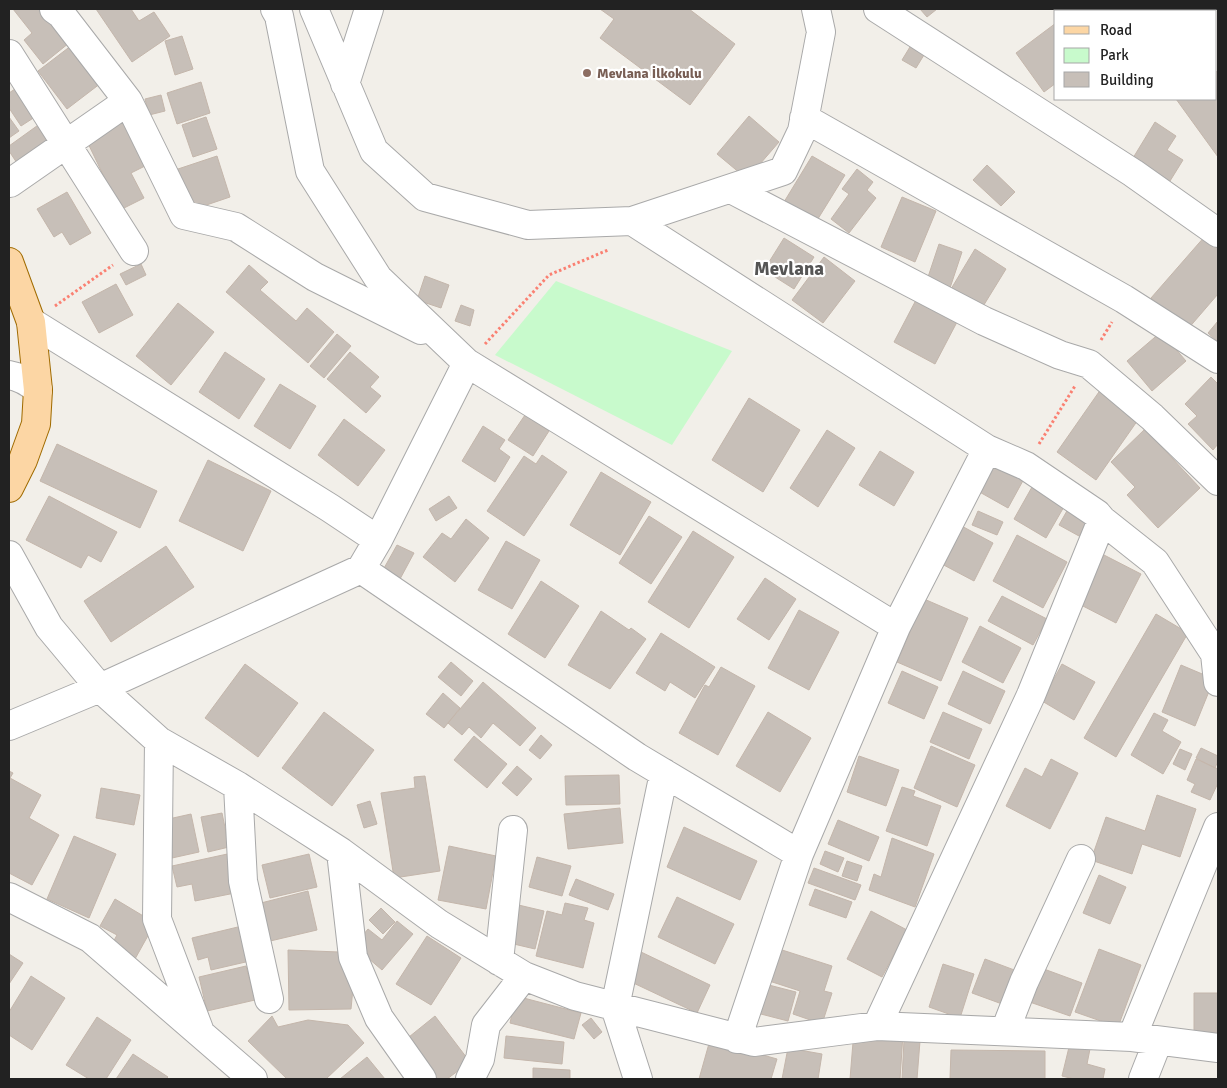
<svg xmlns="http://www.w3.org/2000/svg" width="1227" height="1088" viewBox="0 0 1227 1088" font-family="Signika,sans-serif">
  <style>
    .park { fill: #c8facc }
    .building { fill: #c7bfb8; stroke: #c4b6ab }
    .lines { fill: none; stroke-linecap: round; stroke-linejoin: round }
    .minor-casing { stroke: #a9a9a9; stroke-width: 30 }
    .major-casing { stroke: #a06b00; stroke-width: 30 }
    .path { stroke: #fa8072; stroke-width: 3; stroke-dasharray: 2.5 2.5; stroke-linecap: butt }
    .minor { stroke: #fff; stroke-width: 28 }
    .major { stroke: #fcd6a4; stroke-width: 28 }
    .education-dot { fill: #8d6e63; stroke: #fff; stroke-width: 2 }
    .labels { text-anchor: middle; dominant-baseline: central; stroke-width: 4.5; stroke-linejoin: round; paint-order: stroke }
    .education-label { font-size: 14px; font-weight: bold; fill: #785e54; stroke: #fff; text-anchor: start }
    .district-label { font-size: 19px; font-weight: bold; fill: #555; stroke: #fff }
  </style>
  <rect width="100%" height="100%" fill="#f2efe9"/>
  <path class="park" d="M556,281L732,351L672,445L495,355Z"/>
  <path class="building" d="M13,9H41L69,43L43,64L24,40L32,33Z
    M96,9H131L139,21L154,12L170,36L132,62Z
    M600,9H689L735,44L690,105L600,38L614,19Z
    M920,9H937L927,17Z
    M1056,23V83L1044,92L1016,53Z
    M182,36L193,69L175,75L165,41Z
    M76,42L105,80L67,109L38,71Z
    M913,42L927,50L916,68L902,60Z
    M1216,71L1218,74V157L1176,99H1216Z
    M201,82L210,113L177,124L167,93Z
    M18,87L38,115L21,126L9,108V93Z
    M161,95L165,111L149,115L145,99Z
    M127,115L151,163L131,173L144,198L120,210L84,135Z
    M749,116L779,142L747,179L717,154Z
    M9,117L19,131L9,138Z
    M206,117L217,149L193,157L182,125Z
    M1155,122L1176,136L1167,150L1183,160L1170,181L1133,158Z
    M41,123L55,141L19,166L9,151V146Z
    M217,156L230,197L177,215L163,174Z
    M812,156L845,175L816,222L784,202Z
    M987,165L1015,192L1001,206L973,180Z
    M857,169L873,182L867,190L876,198L849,233L831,219L849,194L842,189Z
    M67,192L91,233L70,245L62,232L54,237L37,209Z
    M902,197L936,211L915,262L881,247Z
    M1206,235L1218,246V294L1187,330L1151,298Z
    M784,238L814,257L794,289L764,270Z
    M939,244L962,252L950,288L927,280Z
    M975,249L1006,269L982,308L951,289Z
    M824,257L855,281L823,323L792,300Z
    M141,264L146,275L126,285L120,274Z
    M249,265L268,282L260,290L296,321L307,308L334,332L308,363L226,292Z
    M425,276L449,285L441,308L417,300Z
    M116,284L133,315L99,333L82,302Z
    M916,300L957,322L935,364L894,342Z
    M178,303L214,332L171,385L136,356Z
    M461,305L474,310L470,326L455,321Z
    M1218,321V342L1208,333Z
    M1161,332L1186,361L1152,391L1127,361Z
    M337,334L351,346L324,378L310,366Z
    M225,352L265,379L239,419L199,392Z
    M350,352L379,377L370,387L381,396L366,413L327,379Z
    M1211,377L1218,384V444L1213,450L1188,424L1197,416L1185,404Z
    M280,384L316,406L290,449L254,426Z
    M1101,389L1140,417L1096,480L1057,452Z
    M749,398L800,430L763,492L712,460Z
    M525,415L549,431L533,456L508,440Z
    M344,419L385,450L358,486L318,455Z
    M483,426L505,440L499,449L510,457L495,482L462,461Z
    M1145,429L1200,488L1158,528L1127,495L1135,487L1111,462Z
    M827,430L855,448L818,507L790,488Z
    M57,444L157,491L140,528L40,481Z
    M880,451L914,472L894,506L859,485Z
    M542,455L567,472L524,536L487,511L524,456L536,464Z
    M994,459L1025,477L1008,508L976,490Z
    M208,460L271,491L243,551L179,521Z
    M601,472L651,502L620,555L570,525Z
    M1032,487L1065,505L1046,538L1014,519Z
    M49,496L117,532L101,562L88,555L81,568L26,540Z
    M449,496L457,508L436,521L429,509Z
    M1068,509L1088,521L1079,536L1059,525Z
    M978,511L1003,522L997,535L972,525Z
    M649,516L682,537L651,584L619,563Z
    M466,519L489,538L455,582L423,557L442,533L451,539Z
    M958,524L993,543L974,581L938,562Z
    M693,531L734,557L689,628L648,602Z
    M1017,535L1067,562L1043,608L993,581Z
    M506,541L540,560L512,609L478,590Z
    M397,545L414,553L400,579L383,570Z
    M166,546L194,587L111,642L84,601Z
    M1104,555L1141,574L1116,623L1079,604Z
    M765,578L796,599L769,640L737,619Z
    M541,581L579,606L545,658L508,634Z
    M1002,596L1047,619L1033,645L988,621Z
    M924,599L968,618L941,681L897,662Z
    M799,610L839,632L809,690L768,668Z
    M601,611L629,630L631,628L646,639L610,689L568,665Z
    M1156,614L1188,633L1116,757L1084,738Z
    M980,626L1021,648L1003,683L962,662Z
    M661,633L715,667L695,698L670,682L665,691L636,673Z
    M451,662L473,681L461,696L438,677Z
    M245,664L298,703L258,757L205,718Z
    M1062,664L1095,682L1074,720L1042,701Z
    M1181,665L1214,679L1195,726L1162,712Z
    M721,667L755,686L718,755L679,733L705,685L709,687Z
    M902,671L938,687L924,719L888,703Z
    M963,671L1005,691L990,724L948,704Z
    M483,682L536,728L520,746L493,723L481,738L469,727L462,735L448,723Z
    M443,693L460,708L444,728L426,714Z
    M324,712L374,750L332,806L282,768Z
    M768,712L811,738L780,792L736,766Z
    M943,712L982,729L969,759L930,742Z
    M1154,713L1168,720L1162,731L1181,742L1163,774L1131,755Z
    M541,735L552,745L540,759L529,750Z
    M474,736L507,764L487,788L454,760Z
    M931,746L975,765L957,807L914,788Z
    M1201,748L1218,756V761L1215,768L1196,758Z
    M1180,749L1192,754L1185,770L1173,764Z
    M859,756L899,770L886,806L847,792Z
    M1051,759L1078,773L1050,829L1006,806L1025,768L1042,777Z
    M1196,759L1218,769V783L1210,800L1191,792L1195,784L1187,780Z
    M517,766L532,779L517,796L502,783Z
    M9,771L13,773L10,778L41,795L29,818L59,835L32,885L9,873Z
    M619,775L620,804L566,805L565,776Z
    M425,776L440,871L394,878L381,793L415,788L414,777Z
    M902,787L915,791L913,796L941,806L927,846L886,831Z
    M101,788L140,795L134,825L96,818Z
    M1157,795L1196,809L1180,857L1142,844L1132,874L1091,860L1106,817L1145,831Z
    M370,801L377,824L364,828L357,805Z
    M620,808L623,843L568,849L564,814Z
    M222,813L229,847L208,852L201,817Z
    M191,814L199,852L172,858L164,820Z
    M838,820L879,837L869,861L828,844Z
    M684,827L757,861L740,900L667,867Z
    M74,836L116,854L89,918L47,899Z
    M892,838L934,854L915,907L869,890L874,874L881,877Z
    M449,846L496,856L486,909L438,900Z
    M825,851L844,858L838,872L820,864Z
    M232,853L240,892L195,901L192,884L177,887L172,866Z
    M309,854L317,887L270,898L262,865Z
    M537,857L571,866L562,896L529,887Z
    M847,861L862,866L857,881L842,876Z
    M814,868L861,885L855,900L808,883Z
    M1099,875L1126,887L1110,924L1083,913Z
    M576,879L614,894L608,910L569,895Z
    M815,889L852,902L846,918L809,905Z
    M308,891L317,930L266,942L257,904Z
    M677,897L734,924L715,964L658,937Z
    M115,899L155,923L135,959L111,946L117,935L100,926Z
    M510,903L544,911L535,949L501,941Z
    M565,903L588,908L584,920L594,923L583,968L536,956L547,911L562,915Z
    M381,908L395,922L383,934L369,920Z
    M871,911L907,930L882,977L847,959Z
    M397,921L413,934L382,970L354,946L368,929L382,940Z
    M242,926L250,961L211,970L208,957L198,960L192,938Z
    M427,936L461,958L431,1005L396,984Z
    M779,949L832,966L824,991L832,993L822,1024L793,1014L800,991L760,978Z
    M1099,949L1141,965L1118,1027L1075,1012Z
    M288,950L339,952L353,988L351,1009L289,1010Z
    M641,952L710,985L697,1013L627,980Z
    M9,954L23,963L9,984Z
    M985,959L1025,974L1013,1008L972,993Z
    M943,964L974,974L960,1018L929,1007Z
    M1033,965L1082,983L1070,1016L1021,999Z
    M246,966L255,1000L207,1011L199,977Z
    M31,976L65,998L32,1050L9,1035V1012Z
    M761,983L796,992L788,1021L753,1012Z
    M1194,993H1218V1036L1194,1035Z
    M516,996L581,1013L574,1039L510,1023Z
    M272,1016L278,1027L308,1020L348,1025L364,1043L326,1079H287L248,1041Z
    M435,1016L470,1062L447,1079H433L404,1041Z
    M97,1017L131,1040L106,1079H89L66,1065Z
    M591,1018L602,1032L594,1039L582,1025Z
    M854,1030L903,1034L900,1079H850Z
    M506,1036L564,1042L562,1064L504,1058Z
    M710,1040L777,1059L771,1079H699Z
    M904,1040L920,1041L917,1079H902Z
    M1070,1043L1090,1049L1087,1064L1105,1069L1103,1079H1074L1062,1076Z
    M788,1048L822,1054L818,1079H782Z
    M951,1050L1045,1051V1079H950Z
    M133,1054L168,1077L166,1079H116Z
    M367,1057L385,1079H340Z
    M533,1068L570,1070V1079H533Z"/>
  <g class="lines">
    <g class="minor-casing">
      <path id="minor" d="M54,9L61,14L128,101L184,215L236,227L315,277L421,330
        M314,9L374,151L425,197L528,225L632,221L987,449L1026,466L1097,514L1102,520L1155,562L1215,654L1218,682
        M878,9L1133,173L1218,233
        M9,54L134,251
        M345,84L369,9
        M804,118L1124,299L1218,359
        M10,183L128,101
        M731,189L984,321L1060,355L1089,364L1152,417L1218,481
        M632,221L783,171L802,131L821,32L816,9
        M31,322L330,508L378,540
        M467,363L896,627
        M9,375C21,377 29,382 38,390
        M9,555L49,627L100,688L159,741L238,786L341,852L439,924L524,976L575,996L754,1042L877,1026L1132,1037L1218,1048
        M361,569L637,757L799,854
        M9,726L100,688L361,569L378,540L467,363L378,278L310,171L279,16L275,9
        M159,741L157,919L200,1032
        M238,786L243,881L269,999
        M341,852L353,957L379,1018L422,1079
        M9,897L90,938L253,1079
        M499,961L513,830
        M877,1026L1031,695L1102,520
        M1005,1031L1024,982L1081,859
        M1132,1037L1218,827
        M737,1039L799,854L896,627L987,449
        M470,1079L480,1059L486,1025L524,976
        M638,1079L615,1007L664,773
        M1143,1079L1158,1041"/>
    </g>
    <g class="major-casing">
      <path id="major" d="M9,262L31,322L38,390L36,424L23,460L9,488"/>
    </g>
    <path class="path" d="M55,306L113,265
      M1101,340L1112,322
      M485,344L549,275L608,250
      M1039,444L1075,386"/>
    <use href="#minor" class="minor"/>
    <use href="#major" class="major"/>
  </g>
  <circle class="education-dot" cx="587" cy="73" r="5"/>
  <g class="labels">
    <g class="education-label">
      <text x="597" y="73">Mevlana İlkokulu</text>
    </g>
    <g class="district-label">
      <text x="789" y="269">Mevlana</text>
    </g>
  </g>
  <rect width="1227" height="1088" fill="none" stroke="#222222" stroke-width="20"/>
  <rect x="1054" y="10" width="162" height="90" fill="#ffffff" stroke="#a7a7a7"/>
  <rect x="1064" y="26" width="25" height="8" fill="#fcd6a4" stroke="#a7a7a7"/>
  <text x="1100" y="35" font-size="15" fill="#222222">Road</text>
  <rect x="1064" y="48" width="25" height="15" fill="#c8facc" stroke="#a7a7a7"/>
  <text x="1100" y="60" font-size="15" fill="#222222">Park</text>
  <rect x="1064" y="72" width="25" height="15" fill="#c7bfb8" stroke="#a7a7a7"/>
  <text x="1100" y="85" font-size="15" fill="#222222">Building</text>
</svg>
